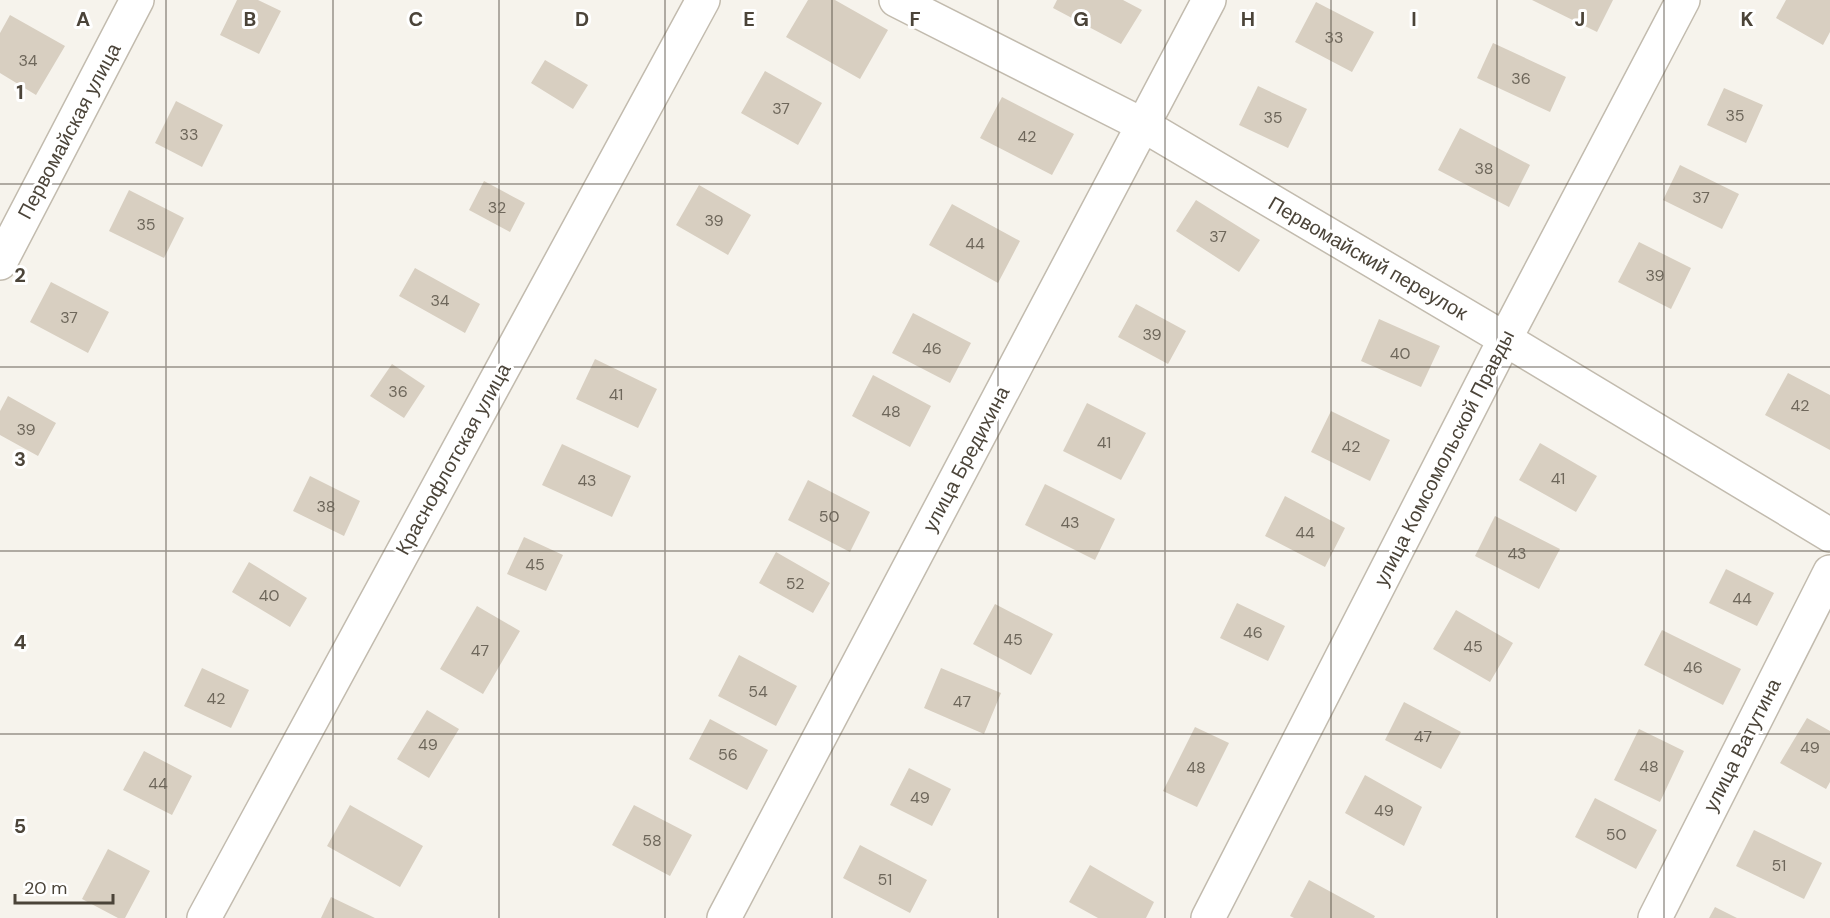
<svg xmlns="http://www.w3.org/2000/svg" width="1830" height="918" viewBox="0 0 1830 918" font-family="'DM Sans',sans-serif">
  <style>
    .building { fill: #d8cfc1 }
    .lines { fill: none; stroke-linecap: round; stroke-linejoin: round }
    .minor-casing { stroke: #c2bbae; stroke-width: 36 }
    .minor { stroke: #fff; stroke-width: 33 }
    .grid { fill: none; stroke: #4b4439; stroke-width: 1.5; stroke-opacity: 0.55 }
    .labels { text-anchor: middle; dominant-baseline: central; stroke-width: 6; stroke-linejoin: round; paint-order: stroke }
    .number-label { font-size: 16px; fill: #6e675b }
    .street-label { font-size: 20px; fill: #4b4439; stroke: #fff }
    .grid-label { font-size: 20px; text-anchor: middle; font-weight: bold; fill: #4b4439; stroke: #fff; stroke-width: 6; stroke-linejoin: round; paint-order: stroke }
  </style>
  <rect width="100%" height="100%" fill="#f6f3ec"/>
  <path class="building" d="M237,0H258L281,11L259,54L220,35Z
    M808,0H835L888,30L860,79L786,37Z
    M1057,0H1123L1142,10L1121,44L1053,8Z
    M1532,0H1613L1597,32Z
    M1786,0H1830V32L1823,45L1776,18Z
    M1316,2L1374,32L1352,72L1295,42Z
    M10,15L65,46L36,95L0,73V33Z
    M1493,43L1566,77L1550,112L1477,78Z
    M545,60L588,85L573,109L531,83Z
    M765,71L822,103L798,145L741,113Z
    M1258,86L1307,109L1288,148L1239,125Z
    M1724,88L1763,105L1746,143L1707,125Z
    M1002,97L1074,134L1052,175L980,138Z
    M176,101L223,125L202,167L155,143Z
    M1460,128L1530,165L1509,207L1438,170Z
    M1680,165L1739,194L1722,229L1663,200Z
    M484,181L525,203L510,232L469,210Z
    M699,185L751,215L728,255L676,225Z
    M129,190L184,218L164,258L109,231Z
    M1196,200L1260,240L1239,272L1176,231Z
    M952,204L1020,241L998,283L929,245Z
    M1639,242L1691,268L1671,309L1618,282Z
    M415,268L480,304L465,333L399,296Z
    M51,282L109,312L88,353L30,322Z
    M1136,304L1186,331L1168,364L1118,337Z
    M913,313L971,343L950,383L892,353Z
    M1379,319L1440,346L1421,387L1361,361Z
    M595,359L657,389L638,428L576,399Z
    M392,364L425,386L404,418L370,396Z
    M1788,373L1830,395V450L1765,415Z
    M873,375L931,406L910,447L852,416Z
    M8,396L56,423L38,456L0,435V411Z
    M1087,403L1146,433L1121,480L1063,451Z
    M1331,411L1390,440L1370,481L1311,452Z
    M1540,443L1597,476L1576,512L1519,480Z
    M562,444L631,476L612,517L542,485Z
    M310,476L360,501L344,536L293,511Z
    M808,480L870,512L850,552L788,520Z
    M1045,484L1115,519L1095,560L1025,525Z
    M1285,496L1345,528L1325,567L1265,536Z
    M1495,516L1560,549L1539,589L1475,556Z
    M524,537L563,555L546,591L507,574Z
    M776,552L830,583L813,613L759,583Z
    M249,562L307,598L290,627L232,592Z
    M1726,569L1774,593L1757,626L1709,603Z
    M1237,603L1285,626L1268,661L1220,638Z
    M995,604L1053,634L1031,675L973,644Z
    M477,606L520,631L483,694L440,669Z
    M1456,610L1513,643L1490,682L1433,649Z
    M1662,630L1741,669L1723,705L1644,665Z
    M739,655L797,686L776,726L718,696Z
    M202,668L249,690L231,728L184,706Z
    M941,668L1001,693L984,734L924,708Z
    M1404,702L1461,732L1441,769L1385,740Z
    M427,710L459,729L429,778L397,759Z
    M1807,718L1830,731V782L1826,789L1780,763Z
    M710,719L768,750L747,790L689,759Z
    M1195,727L1229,743L1197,807L1163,791Z
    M1639,729L1684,751L1660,802L1614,780Z
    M144,751L192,776L172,815L123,790Z
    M909,768L951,789L932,826L890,805Z
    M1365,775L1422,807L1404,846L1345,813Z
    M1595,798L1657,830L1636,869L1575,837Z
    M350,805L423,846L400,887L327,846Z
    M634,805L692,835L670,876L612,845Z
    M1754,830L1822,863L1804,899L1736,866Z
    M860,845L927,880L910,913L843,878Z
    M108,849L150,871L125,918H118L82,899Z
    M1090,865L1154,902L1146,918H1098L1069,902Z
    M1309,880L1375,916L1374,918H1294L1290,916Z
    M331,897L375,918H321Z
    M1715,907L1737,918H1709Z"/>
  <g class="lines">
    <g class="minor-casing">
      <path id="minor" d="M896,0L1143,125L1505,339L1830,535
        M0,263L137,0
        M204,918L703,0
        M724,918L1209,0
        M1208,918L1505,339L1683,0
        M1655,918L1830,572"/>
    </g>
    <use href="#minor" class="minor"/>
  </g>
  <path class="grid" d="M166,0V918M333,0V918M499,0V918M665,0V918M832,0V918M998,0V918M1165,0V918M1331,0V918M1497,0V918M1664,0V918M0,184H1830M0,367H1830M0,551H1830M0,734H1830"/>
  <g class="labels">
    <g class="number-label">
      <text x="1334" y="37">33</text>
      <text x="28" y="60">34</text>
      <text x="1521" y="78">36</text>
      <text x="781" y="108">37</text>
      <text x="1735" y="115">35</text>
      <text x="1273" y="117">35</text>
      <text x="189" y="134">33</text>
      <text x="1027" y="136">42</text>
      <text x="1484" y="168">38</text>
      <text x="1701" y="197">37</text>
      <text x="497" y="207">32</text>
      <text x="714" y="220">39</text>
      <text x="146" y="224">35</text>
      <text x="1218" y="236">37</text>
      <text x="975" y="243">44</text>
      <text x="1655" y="275">39</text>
      <text x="440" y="300">34</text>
      <text x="69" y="317">37</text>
      <text x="1152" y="334">39</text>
      <text x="932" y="348">46</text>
      <text x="1400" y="353">40</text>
      <text x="398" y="391">36</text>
      <text x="616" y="394">41</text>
      <text x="1800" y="405">42</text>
      <text x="891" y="411">48</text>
      <text x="26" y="429">39</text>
      <text x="1104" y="442">41</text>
      <text x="1351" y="446">42</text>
      <text x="1558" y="478">41</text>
      <text x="587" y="480">43</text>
      <text x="326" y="506">38</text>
      <text x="829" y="516">50</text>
      <text x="1070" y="522">43</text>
      <text x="1305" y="532">44</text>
      <text x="1517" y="553">43</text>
      <text x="535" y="564">45</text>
      <text x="795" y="583">52</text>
      <text x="269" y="595">40</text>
      <text x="1742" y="598">44</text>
      <text x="1253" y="632">46</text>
      <text x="1013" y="639">45</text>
      <text x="1473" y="646">45</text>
      <text x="480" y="650">47</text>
      <text x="1693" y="667">46</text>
      <text x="758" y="691">54</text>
      <text x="216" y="698">42</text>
      <text x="962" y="701">47</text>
      <text x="1423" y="736">47</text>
      <text x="428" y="744">49</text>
      <text x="1810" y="747">49</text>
      <text x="728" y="754">56</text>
      <text x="1649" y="766">48</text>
      <text x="1196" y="767">48</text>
      <text x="158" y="783">44</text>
      <text x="920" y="797">49</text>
      <text x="1384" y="810">49</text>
      <text x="1616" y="834">50</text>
      <text x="652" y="840">58</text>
      <text x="1779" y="865">51</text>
      <text x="885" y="879">51</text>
    </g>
    <g class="street-label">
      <text transform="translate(69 131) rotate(-62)">Первомайская улица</text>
      <text transform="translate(1368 258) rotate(30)">Первомайский переулок</text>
      <text transform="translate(1444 458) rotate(-63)">улица Комсомольской Правды</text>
      <text transform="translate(453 459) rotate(-61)">Краснофлотская улица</text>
      <text transform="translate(966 459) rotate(-62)">улица Бредихина</text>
      <text transform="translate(1742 745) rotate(-63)">улица Ватутина</text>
    </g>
  </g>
  <g class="grid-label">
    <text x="83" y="26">A</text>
    <text x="250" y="26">B</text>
    <text x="416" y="26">C</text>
    <text x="582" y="26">D</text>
    <text x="749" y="26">E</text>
    <text x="915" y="26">F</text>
    <text x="1081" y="26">G</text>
    <text x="1248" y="26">H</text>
    <text x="1414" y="26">I</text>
    <text x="1580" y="26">J</text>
    <text x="1747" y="26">K</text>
    <text x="20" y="99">1</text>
    <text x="20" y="282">2</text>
    <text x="20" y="466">3</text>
    <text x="20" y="649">4</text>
    <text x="20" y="833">5</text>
  </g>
  <path d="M15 894v9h98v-9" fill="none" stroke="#4b4439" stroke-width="3"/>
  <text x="24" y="894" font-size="18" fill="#4b4439" stroke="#ffffff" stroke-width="4.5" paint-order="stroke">20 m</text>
</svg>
